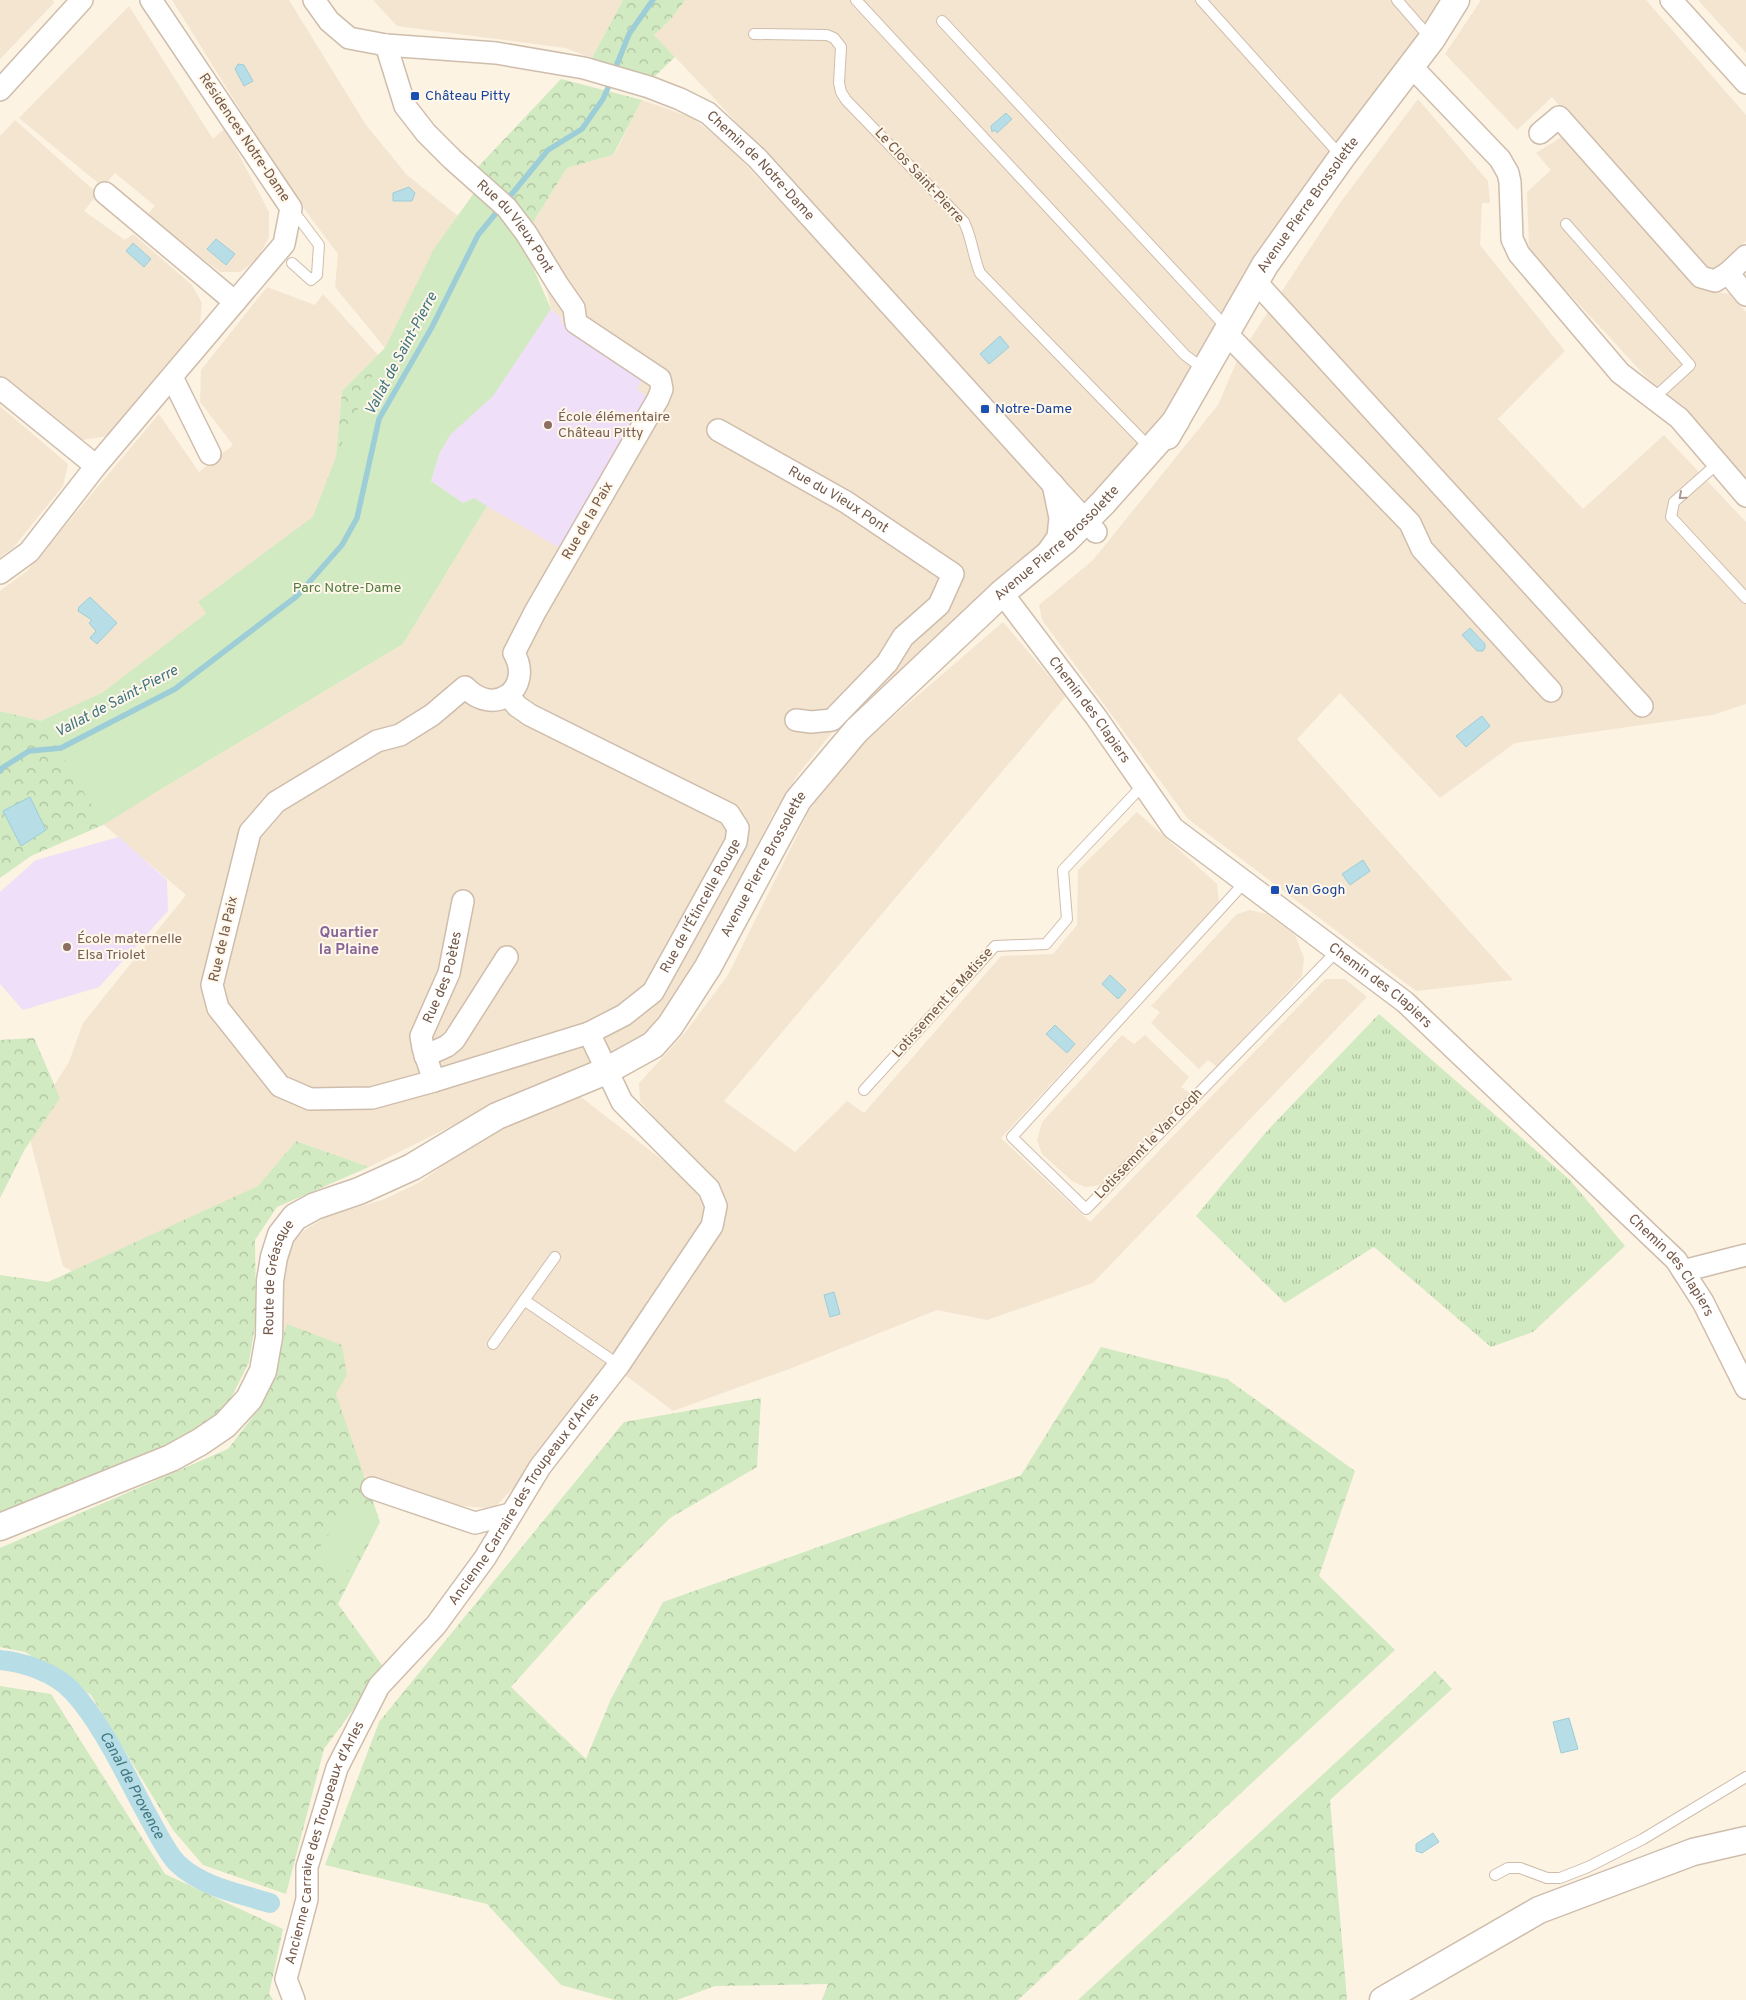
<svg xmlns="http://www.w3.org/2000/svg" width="1746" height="2000" viewBox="0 0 1746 2000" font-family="Overpass,sans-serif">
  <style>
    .residential { fill: #f4e5d1 }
    .education { fill: #f0dff8 }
    .grass { fill: url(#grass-tufts) }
    .forest { fill: url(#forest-crowns) }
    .garden { fill: #d1eac1 }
    .water { fill: #b7dee6; stroke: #9dcdd7 }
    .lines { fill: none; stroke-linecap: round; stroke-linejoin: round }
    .stream { stroke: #9dcdd7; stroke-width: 5.5 }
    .canal { stroke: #b7dee6; stroke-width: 20 }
    .service-casing { stroke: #cfbdac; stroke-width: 12 }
    .minor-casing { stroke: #cfbdac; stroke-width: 24 }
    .tertiary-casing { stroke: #cfbdac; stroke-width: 29 }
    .service { stroke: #fff; stroke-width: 10 }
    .minor { stroke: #fff; stroke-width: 21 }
    .tertiary { stroke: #fff; stroke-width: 26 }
    .oneway { stroke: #ac9b92 }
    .transit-dot { fill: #1a4fb4; stroke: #fff7e9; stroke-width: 2 }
    .education-dot { fill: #8d6e63; stroke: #fff7e9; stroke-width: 2 }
    .labels { text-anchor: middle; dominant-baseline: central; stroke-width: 4; stroke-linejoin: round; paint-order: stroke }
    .transit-label { font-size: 14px; fill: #164399; stroke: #fff7e9; text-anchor: start }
    .street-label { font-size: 14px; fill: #745949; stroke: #fff7e9 }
    .education-label { font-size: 14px; fill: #785e54; stroke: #fff7e9; text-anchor: start }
    .park-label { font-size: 14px; fill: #517a41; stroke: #fff7e9 }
    .water-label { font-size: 15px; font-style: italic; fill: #3f7581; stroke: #fff7e9 }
    .neighbourhood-label { font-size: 15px; font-weight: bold; fill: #876498; stroke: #fff7e9 }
  </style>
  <defs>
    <pattern id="grass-tufts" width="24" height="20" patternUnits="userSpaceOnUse" patternTransform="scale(1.25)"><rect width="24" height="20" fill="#d1eac1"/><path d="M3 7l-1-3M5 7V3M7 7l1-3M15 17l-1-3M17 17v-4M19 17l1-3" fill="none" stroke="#aec19f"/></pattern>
    <pattern id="forest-crowns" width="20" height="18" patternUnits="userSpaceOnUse" patternTransform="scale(1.25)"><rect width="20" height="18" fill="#d1eac1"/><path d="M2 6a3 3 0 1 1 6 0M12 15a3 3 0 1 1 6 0" fill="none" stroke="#aec19f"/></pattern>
  </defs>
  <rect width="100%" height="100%" fill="#fcf3e3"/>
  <path class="residential" d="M0,0H53L54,3L0,59Z
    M172,0H289L366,125L407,175L458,216L434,249L385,348L335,287L338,254L290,190Z
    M373,0H623L592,58L565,48L397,26Z
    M685,0H1440L1424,26L1259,250L1168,416L1085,501L712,96L654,35L671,19Z
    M1481,0H1646L1746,115V241L1715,270L1699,267L1552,97L1517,130L1445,54Z
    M1698,0H1746V53Z
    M129,6L213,139L225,128L269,212V237L257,260L240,272H220L146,216L155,206L115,173L103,187L19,118Z
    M1418,99L1488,181L1490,203H1482L1480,245L1565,351L1498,419L1583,509L1664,435L1746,522V704L1712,715L1515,743L1440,798L1340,693L1297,739L1513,980L1416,991L1188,819L1042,620L1039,605L1093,560L1218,405L1239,356L1340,203Z
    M642,100L693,118L728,146L839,265L1002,441L1042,489L1051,510L1047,538L977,607L830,735L799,773L773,814L683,990L657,1023L635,1042L510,1097L369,1167L296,1141L258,1186L83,1278L63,1266L27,1128L69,1062L83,1023L186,895L103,824L403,644L487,506L560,548L637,389L643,379L560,322L562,319L551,309L532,224L567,168L614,155Z
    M15,120L98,194L84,211L125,240L133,234L192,285L202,303L200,325L108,436L75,441L0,377V136Z
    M1566,134L1704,290L1730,294L1746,312V477L1682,405L1647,378L1529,250L1527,192L1551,170L1536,153Z
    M267,287L315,305L323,294L378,355L342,391L336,457L313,517L198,602L207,613L102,693L41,721L0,711V591L27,571L159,414L199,472L233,445L200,402L201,370Z
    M0,406L68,464L63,486L13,548L0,557Z
    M1003,622L1066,696L724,1101L795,1152L847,1101L864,1113L1001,956L1053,954L1077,925L1078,870L1137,812L1217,884L1219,903L1001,1138L1090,1222L1325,979H1345L1367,997L1093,1283L987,1320L937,1310L792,1368L673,1411L621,1372L723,1203V1195L640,1101L639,1083L684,1034L728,975L810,809L852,752Z
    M1250,910L1267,914L1295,935L1304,958L1302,976L1217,1067L1208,1060L1199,1069L1151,1023L1160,1012L1151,1006L1237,914Z
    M1122,1035L1134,1044L1145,1035L1189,1077L1181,1087L1191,1094L1104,1185L1085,1187L1072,1181L1042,1154L1037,1140L1042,1122Z
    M573,1091L704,1192L707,1205L702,1227L536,1465L493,1509L455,1505L366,1477L349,1463L273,1364L286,1254L295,1240L306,1229L326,1217L385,1199L420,1182L464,1150L506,1123Z"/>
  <path class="education" d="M551,309L562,319L561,322L643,379L637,389L651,399L560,548L474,499L463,503L431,481L439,454L451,434L539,326Z
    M119,837L167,880L168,911L99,987L23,1010L0,984V892L36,860Z"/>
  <path class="grass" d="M1379,1014L1570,1180L1625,1246L1533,1332L1491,1347L1374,1247L1285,1303L1196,1216L1267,1131Z"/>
  <path class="forest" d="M623,0H685L671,19L654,35L675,57L653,78L592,58Z
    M561,79L642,100L613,155L567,168L532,224L515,295L127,747L150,796L103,825L31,856L0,878V711L41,721L102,693L207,613L198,602L313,517L336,457L342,391L385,348L434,249L475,192L477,168Z
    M34,1038L60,1098L25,1149L0,1198V1040Z
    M296,1141L369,1167L277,1207L255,1240L256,1319L249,1362L226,1408L182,1439L0,1514V1275L48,1282L258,1186Z
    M287,1324L342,1345L347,1375L336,1394L380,1522L338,1604L384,1668L324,1749L286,1894L203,1865L173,1830L91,1695L25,1652L0,1647V1548L228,1449L258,1410Z
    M1101,1347L1227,1379L1355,1471L1319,1576L1395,1650L1018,2000H822L828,1984L715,1986L677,2000H615L561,1985L487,1904L325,1865L379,1722L624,1422L761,1398L757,1467L670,1518L588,1601L511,1687L586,1759L611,1699L663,1602L1021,1475Z
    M1435,1671L1452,1689L1330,1800L1347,2000H1078Z
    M0,1686L51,1694L165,1874L283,1929L269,1994L273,2000H0Z"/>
  <path class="garden" d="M475,192L518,233L551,309L493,396L451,434L439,454L431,481L463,503L474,498L487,506L403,644L103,824L41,721L102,693L207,613L198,602L313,517L336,457L385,348L434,249Z
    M351,1502L380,1522L343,1577L313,1557Z"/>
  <path class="water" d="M238,64L244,65L253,81L244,86L235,69Z
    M1006,113L1012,119L997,133L995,130L992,132L991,126Z
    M409,187L415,193L412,201H393V193Z
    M216,239L235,254L226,265L207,249Z
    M133,243L151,259L144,267L126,251Z
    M1000,336L1009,347L989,364L980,354Z
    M90,597L117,623L97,644L90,638L96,631L89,623L92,620L78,611L79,607Z
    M1470,628L1485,644V648L1483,651H1477L1462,635Z
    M1482,716L1490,726L1466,747L1456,736Z
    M30,797L46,830L21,846L3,811Z
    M1363,860L1370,871L1350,885L1342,874Z
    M1110,975L1126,990L1118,999L1102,984Z
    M1055,1025L1075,1044L1067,1053L1046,1034Z
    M834,1292L840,1314L830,1317L824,1295Z
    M1569,1718L1578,1749L1561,1753L1553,1722Z
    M1433,1833L1439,1842L1422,1853L1416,1851V1844Z"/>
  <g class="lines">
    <path class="stream" d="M614,72L629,34L653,0
      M0,771L2,768L29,751L61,748L175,689L297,596L342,545L357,518L379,419L432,327L478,235L548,150L582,129L603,99L611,81"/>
    <path class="canal" id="s1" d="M0,1660C23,1662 56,1673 72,1691C103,1724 127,1778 149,1818C156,1830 167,1853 177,1863C202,1887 238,1893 270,1903"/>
    <g class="service-casing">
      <path id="service" d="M856,0L1185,355L1205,370
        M1201,0L1341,156
        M1397,0L1431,39
        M942,21L1227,328
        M754,34L827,35L834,38L841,47L839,83L841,92L846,100L964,222C972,238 973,256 980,273L1151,449
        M292,209L319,245L317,275L311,280L292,263
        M1566,224L1690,365L1653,399
        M1718,463L1674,502L1671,517L1746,598
        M1245,882L1012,1137L1086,1209L1337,951
        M864,1090L995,946L1046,944L1067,919L1063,870L1143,785
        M524,1300L619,1365
        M493,1344L555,1257
        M1495,1875L1508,1868H1520L1547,1878H1560L1588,1867L1643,1839L1746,1777"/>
    </g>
    <g class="minor-casing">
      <g id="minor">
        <path id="s2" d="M314,0L329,21L349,38L386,45L496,53L584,68L649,87L680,99L708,113L757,158L1096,532"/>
        <path d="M1671,0L1746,83"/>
        <path id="s3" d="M386,45L405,106L426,133L452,159L507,208L526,233L558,285L574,308L576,323L660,379L662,389L658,399L535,612L514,653C534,689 494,718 465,687L432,715L400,735L377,741L276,802L250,832L212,985L218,1008L280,1086L310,1099L372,1098L434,1081L589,1033L624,1015L653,992L736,842L738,828L729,814L530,715L517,706L508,695"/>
        <path d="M1411,66L1500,159L1508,173L1510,182L1512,239L1519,254L1620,373L1679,418L1746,496"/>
        <path d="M0,90L82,0"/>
        <path d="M1540,133L1559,117L1701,277L1715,281L1728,273"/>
        <path d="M105,193L235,302"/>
        <path d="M1746,256L1728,273L1746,295"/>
        <path d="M1256,282L1642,706"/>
        <path d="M1227,334L1410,523L1422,549L1551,691"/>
        <path d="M172,377L210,454"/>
        <path d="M0,388L96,466"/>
        <path id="s4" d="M718,430L846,502L953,574L939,605L903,637L887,663L832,720L811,722L796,720"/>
        <path d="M1046,554L1058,537L1060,518L1053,484"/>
        <path d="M0,573L29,552L96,466L284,244L291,208L151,0"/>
        <path id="s5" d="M1002,593L1096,717L1173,828L1405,1002L1676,1260L1703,1302L1746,1388"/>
        <path d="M425,1056L447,1046L454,1040L507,957"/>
        <path id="s6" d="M434,1081L423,1048L421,1036L449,973L463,901"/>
        <path d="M1683,1271L1746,1255"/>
        <path d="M372,1488L475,1523L510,1514"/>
        <path id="s7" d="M294,2000L286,1979L307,1899V1867L337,1768L379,1686L436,1625L485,1558L540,1467L619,1365L712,1226L716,1206L709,1189L622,1102L589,1033"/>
      </g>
    </g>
    <g class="tertiary-casing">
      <g id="tertiary">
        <path id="s8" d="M1167,436L1265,265L1342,157L1431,40L1456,0"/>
        <path id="s9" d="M0,1527L171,1458L200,1442L225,1425L249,1399L263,1371L269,1337L270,1281L274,1257L281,1235L295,1217L315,1206L359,1191L412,1167L497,1116L606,1071L653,1045L670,1026L708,967L798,800L856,731L1002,593L1066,540L1103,503L1176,421"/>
        <path d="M1383,2000L1539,1910L1693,1852L1746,1840"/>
      </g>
    </g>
    <use href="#service" class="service"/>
    <use href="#minor" class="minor"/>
    <use href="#tertiary" class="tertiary"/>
  </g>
  <defs><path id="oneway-chevron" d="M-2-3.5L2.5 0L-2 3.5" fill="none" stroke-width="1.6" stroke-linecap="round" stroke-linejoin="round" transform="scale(1.25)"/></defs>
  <use class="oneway" href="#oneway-chevron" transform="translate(1682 496) rotate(139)"/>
  <g class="transit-dot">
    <rect x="410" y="91" width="10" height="10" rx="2.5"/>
    <rect x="980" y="404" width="10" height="10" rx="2.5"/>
    <rect x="1270" y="885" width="10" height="10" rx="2.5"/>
  </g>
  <g class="education-dot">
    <circle cx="548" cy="425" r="5"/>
    <circle cx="67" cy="947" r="5"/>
  </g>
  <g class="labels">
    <g class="transit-label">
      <text x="425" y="96">Château Pitty</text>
      <text x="995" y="409">Notre-Dame</text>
      <text x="1285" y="890">Van Gogh</text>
    </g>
    <g class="street-label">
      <text transform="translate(244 138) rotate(56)">Résidences Notre-Dame</text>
      <text stroke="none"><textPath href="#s2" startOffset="496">Chemin de Notre-Dame</textPath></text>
      <text transform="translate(919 176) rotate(47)">Le Clos Saint-Pierre</text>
      <text stroke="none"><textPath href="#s8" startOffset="271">Avenue Pierre Brossolette</textPath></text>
      <text stroke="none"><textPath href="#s3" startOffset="228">Rue du Vieux Pont</textPath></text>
      <text stroke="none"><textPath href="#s4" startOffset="139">Rue du Vieux Pont</textPath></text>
      <text transform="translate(588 521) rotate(-60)">Rue de la Paix</text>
      <text stroke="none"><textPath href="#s9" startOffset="1524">Avenue Pierre Brossolette</textPath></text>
      <text stroke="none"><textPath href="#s5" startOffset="146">Chemin des Clapiers</textPath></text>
      <text stroke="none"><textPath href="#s9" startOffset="1086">Avenue Pierre Brossolette</textPath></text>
      <text stroke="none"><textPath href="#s3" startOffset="1892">Rue de l'Étincelle Rouge</textPath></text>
      <text transform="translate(224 939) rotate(-77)">Rue de la Paix</text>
      <text stroke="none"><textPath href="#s6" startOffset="110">Rue des Poètes</textPath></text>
      <text stroke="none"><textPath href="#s5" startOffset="551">Chemin des Clapiers</textPath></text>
      <text transform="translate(943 1003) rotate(-48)">Lotissement le Matisse</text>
      <text transform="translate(1149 1144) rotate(-46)">Lotissemnt le Van Gogh</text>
      <text stroke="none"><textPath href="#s5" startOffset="956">Chemin des Clapiers</textPath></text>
      <text stroke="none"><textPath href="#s9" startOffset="410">Route de Gréasque</textPath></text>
      <text stroke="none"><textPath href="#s7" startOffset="570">Ancienne Carraire des Troupeaux d'Arles</textPath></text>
      <text stroke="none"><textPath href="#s7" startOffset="165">Ancienne Carraire des Troupeaux d'Arles</textPath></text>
    </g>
    <g class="education-label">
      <text x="558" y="417">École élémentaire<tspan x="558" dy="16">Château Pitty</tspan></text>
      <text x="77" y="939">École maternelle<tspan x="77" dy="16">Elsa Triolet</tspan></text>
    </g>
    <g class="park-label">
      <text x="347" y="588">Parc Notre-Dame</text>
    </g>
    <g class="water-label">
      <text transform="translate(402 354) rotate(-62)">Vallat de Saint-Pierre</text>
      <text transform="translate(117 702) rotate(-28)">Vallat de Saint-Pierre</text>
      <text stroke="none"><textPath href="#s1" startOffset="192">Canal de Provence</textPath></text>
    </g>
    <g class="neighbourhood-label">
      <text x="349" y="933">Quartier<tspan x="349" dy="17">la Plaine</tspan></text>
    </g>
  </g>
</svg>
